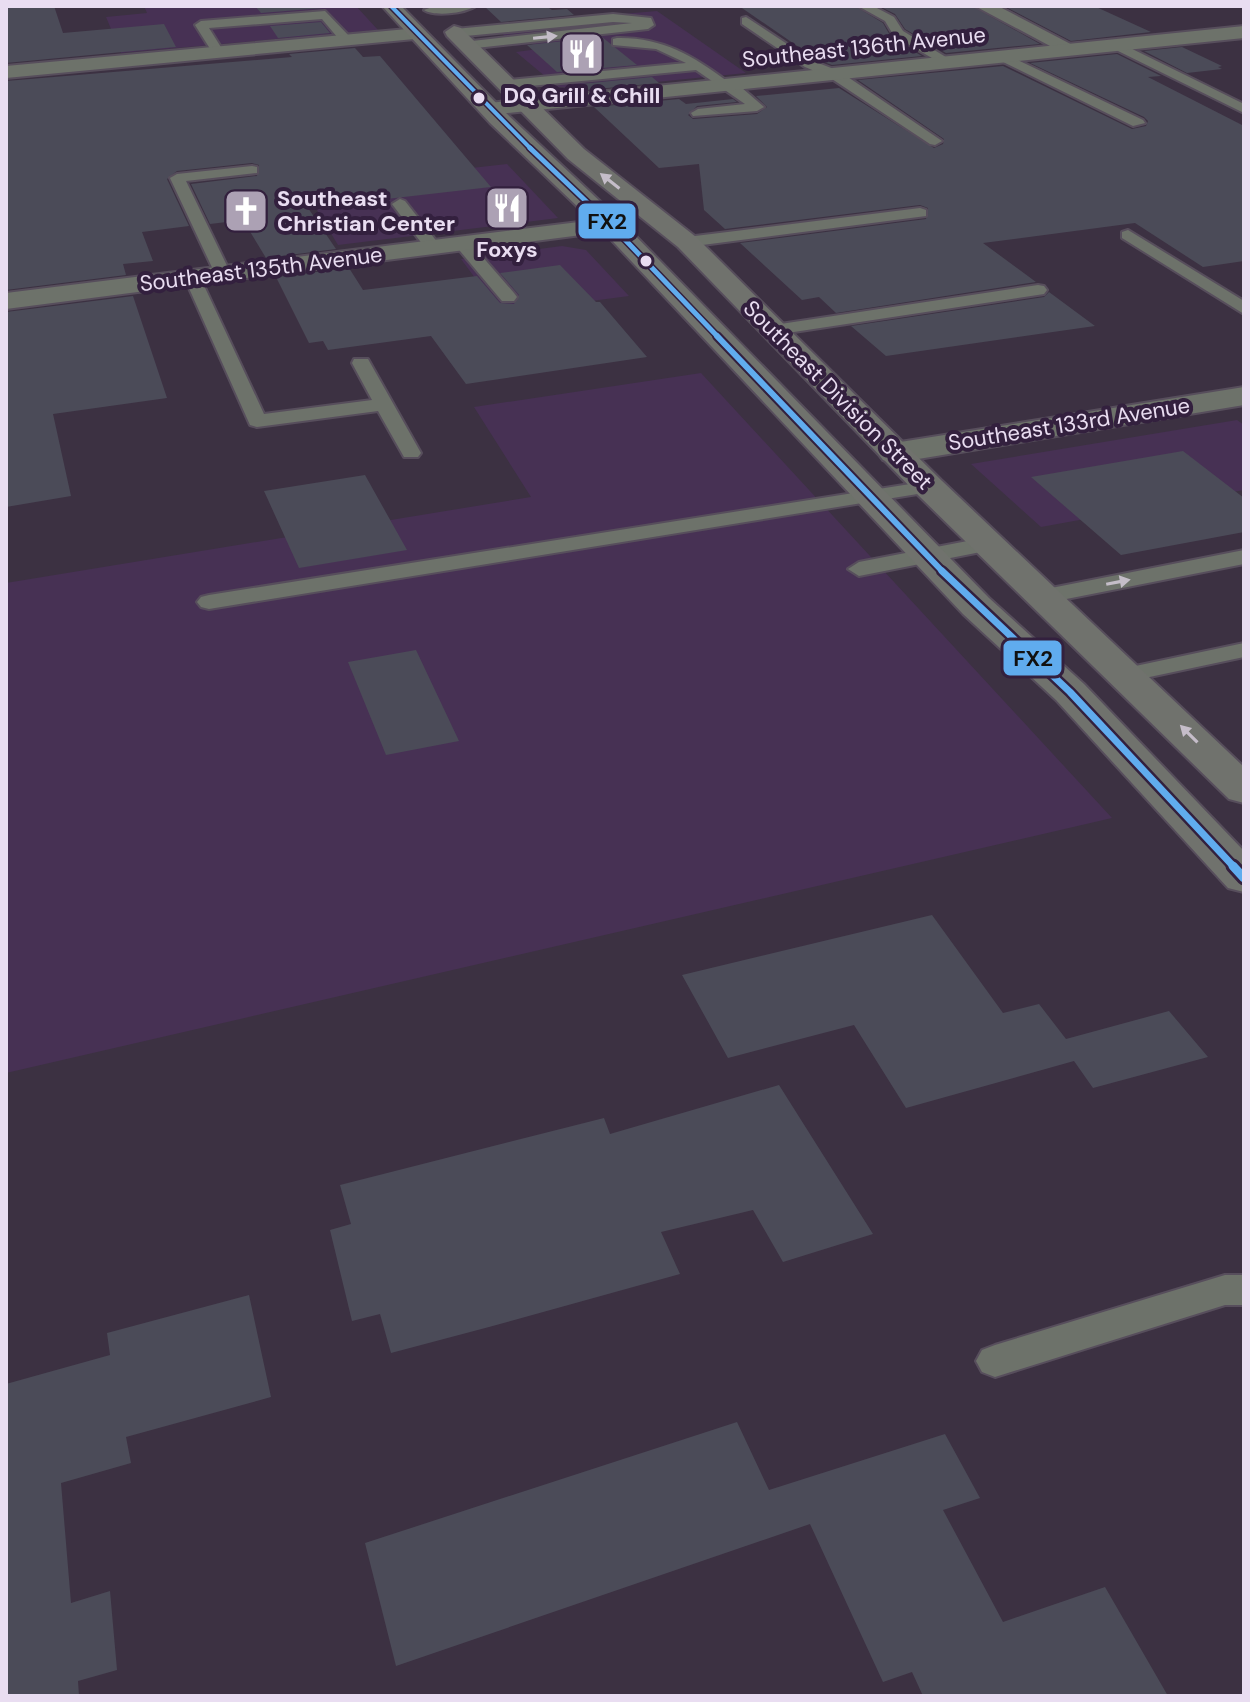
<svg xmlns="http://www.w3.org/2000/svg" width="1250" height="1702" viewBox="0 0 1250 1702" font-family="'DM Sans',sans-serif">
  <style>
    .built { fill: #473154 }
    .building { fill: #4b4b58 }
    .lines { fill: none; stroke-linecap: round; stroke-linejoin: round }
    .service-casing { stroke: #574e5c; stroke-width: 4 }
    .minor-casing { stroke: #574e5c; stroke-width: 4 }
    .tertiary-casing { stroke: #574e5c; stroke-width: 4 }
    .primary-casing { stroke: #574e5c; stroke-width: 4 }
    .service { fill: #6d726a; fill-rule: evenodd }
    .minor { fill: #6d726a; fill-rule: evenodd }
    .tertiary { fill: #6d726a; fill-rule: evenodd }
    .primary { fill: #70726d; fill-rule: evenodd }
    .bus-1-far4-casing { stroke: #33203e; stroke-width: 7 }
    .bus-1-far3-casing { stroke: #33203e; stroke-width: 8 }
    .bus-1-far2-casing { stroke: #33203e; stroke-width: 10 }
    .bus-1-far1-casing { stroke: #33203e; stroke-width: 12 }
    .bus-1-casing { stroke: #33203e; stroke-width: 15 }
    .bus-1-far4 { stroke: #60acee; stroke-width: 4 }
    .bus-1-far3 { stroke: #60acee; stroke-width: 5 }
    .bus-1-far2 { stroke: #60acee; stroke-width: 6 }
    .bus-1-far1 { stroke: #60acee; stroke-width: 7 }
    .bus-1 { stroke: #60acee; stroke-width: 9 }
    .oneway { fill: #c4bdc8 }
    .oneway2 { fill: #c5bdc9 }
    .bus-dot { fill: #e9ddf1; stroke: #33203e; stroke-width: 3 }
    .labels { text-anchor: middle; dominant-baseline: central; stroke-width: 8; stroke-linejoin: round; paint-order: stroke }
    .far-street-label { font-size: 22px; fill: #e9ddf1; stroke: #33203e }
    .far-poi-label { font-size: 22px; font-weight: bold; fill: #e9ddf1; stroke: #33203e }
    .line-badge { stroke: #33203e; stroke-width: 3 }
    .pale-badge-label { font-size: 22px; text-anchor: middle; font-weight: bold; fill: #111 }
  </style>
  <rect width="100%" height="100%" fill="#3c3142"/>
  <path class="built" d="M144,6H356L378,30L121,53L106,17L147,13Z
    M657,11L746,73L586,89L558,87L516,52L538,49L532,44L515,46L493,25Z
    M507,164L558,218L338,245L303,187Z
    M562,246L586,250L629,296L501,313L461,259Z
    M701,373L1112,818L6,1073V583L531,497L474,407Z
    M1237,420L1244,425V490L1041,527L971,464Z"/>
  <path class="building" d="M6,6H54L63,33L164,24L176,47L6,63Z
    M255,6H322L323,8L261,13Z
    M484,6H546L552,10L567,9L574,15L501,22Z
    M739,6H855L883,23L892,39L922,56L832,65L816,59Z
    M879,6H972L1040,44L946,53L905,29L895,14Z
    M1004,6H1094L1151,32L1071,41Z
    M321,22L330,33L278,38L270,26Z
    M602,37L637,65L557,72L527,45Z
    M1182,47L1222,66L1218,67L1222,69L1187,73L1144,51Z
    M355,48L363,57L380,56L491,187L308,208L336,249L266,258L243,220L210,224L191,184L257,176L259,165L252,163L177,171L167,179L189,226L142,232L153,261L123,264L126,275L6,290V81L292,57L289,54Z
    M1117,54L1161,76L1148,77L1244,126V261L1203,267L1135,223L983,243L1036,282L836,313L819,297L802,300L740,243L926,219L928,208L920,205L725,229L704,210L699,164L659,168L594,107L679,99L686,104L733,99L737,102L697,106L688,115L693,119L757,114L767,107L756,96L839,88L934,148L943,144L944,139L858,80L1003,66L1132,129L1146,126L1148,121L1144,117L1030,63Z
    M652,77L659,83L576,91L570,85Z
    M560,265L596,302H600L647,357L466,384L431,336L328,350L323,341L309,343L276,277L349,268L363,290L477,276L500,303L514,304L519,295L500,273Z
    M1049,292L1095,326L886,356L851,326L1044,297Z
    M133,296L167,398L53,414L71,496L6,507V312Z
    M1183,451L1244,498V532L1121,555L1031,477Z
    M365,475L407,550L299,568L264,491Z
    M416,650L459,741L386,755L348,662Z
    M932,915L1003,1013L1039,1004L1066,1039L1169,1011L1208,1057L1093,1088L1074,1061L906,1108L854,1025L728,1058L682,975Z
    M779,1085L873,1234L783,1262L753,1210L661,1232L680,1274L489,1327L391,1353L380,1314L352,1321L330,1230L351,1224L340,1185L604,1118L610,1134Z
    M249,1295L271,1397L126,1437L131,1463L61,1483L71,1603L110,1591L117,1670L78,1681L79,1696H6V1384L110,1355L107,1333Z
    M737,1422L769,1490L945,1434L980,1498L943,1510L1003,1622L1105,1587L1168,1696H923L912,1672L883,1682L810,1524L396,1666L365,1543Z"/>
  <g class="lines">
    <g class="service-casing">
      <path id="service" d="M435,6H476C465,13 435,17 424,10Z
        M858,6H873L894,17L903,31L954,62L944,65L894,36L885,21Z
        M325,11L351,38V44H343L322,19L209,28L224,52L218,56L214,55L195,25L201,21Z
        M613,14L651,18L654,25L648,29L467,49L463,48V42L632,23L613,22L455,37L449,33L455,29Z
        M746,17L813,61L839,71L942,141L935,145L930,144L829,77L805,67L742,24V18Z
        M617,38C661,37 692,55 727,81H734L764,107L757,111L693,116L691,113L698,109L745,104L696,70L509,88L502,84L509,80L686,63L656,49L613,45V39Z
        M1116,41L1244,104V113L1112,48L1110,45Z
        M1003,53L1143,120L1145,123L1133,126L999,60V54Z
        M252,166L257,167V173L186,181L231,274L229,278H217L170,178L177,174Z
        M400,199L405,201L438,243V249H426L392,204Z
        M920,208L926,210V216L687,247L679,242L687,237Z
        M1128,230L1244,301V314L1122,238V232Z
        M461,237L467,239L514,293L517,297L514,301H502L455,245L453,242Z
        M192,272L200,277L264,414L372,400L352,363L354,359H368L421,453L418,457H404L378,411L257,427L250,425L184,277Z
        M1038,285L1044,286L1047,290L1044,294L774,335L765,330L774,325Z
        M929,481L936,483L939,487L936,491L209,609L201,607L197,602L201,597L209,595Z
        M988,537L999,544L996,549L859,576L848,569L859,562Z
        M1244,550V564L1041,604L1033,602L1029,597L1033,592L1041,590Z
        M1244,643V657L1126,682L1117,680L1114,675L1117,670L1126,668Z
        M1225,1275H1244V1305H1225L995,1377L982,1372L976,1361L982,1350L995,1345Z"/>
    </g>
    <g class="minor-casing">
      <path id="minor" d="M975,6H998L1082,50L1079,54H1065Z
        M418,28L427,34L425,38L6,78V66Z
        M611,218L620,220L623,225L620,230L6,309V293Z
        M1244,387V405L894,463L883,460L878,453L883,446L894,443Z"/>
    </g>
    <g class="tertiary-casing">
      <path id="tertiary" d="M1244,26V38L489,115L478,109L489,103Z"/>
    </g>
    <g class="primary-casing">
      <path id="primary" d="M382,6H401L506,113L620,220L989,598L1084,684L1244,851V892L1228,888L1056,700L963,614L602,230L490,123Z
        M454,26L461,28L584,149L696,237L941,480L1244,767V803L1229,799L917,494L678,247L568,159L447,36L445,32Z"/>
    </g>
    <use href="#service" class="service"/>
    <use href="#minor" class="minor"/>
    <use href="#tertiary" class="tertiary"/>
    <use href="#primary" class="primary"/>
    <g class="bus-1-far4-casing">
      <path id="bus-1-far4" d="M391,6L532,150"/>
    </g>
    <g class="bus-1-far3-casing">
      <path id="bus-1-far3" d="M530,148L611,225L719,338"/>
    </g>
    <g class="bus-1-far2-casing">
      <path id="bus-1-far2" d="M717,336L944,573"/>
    </g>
    <g class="bus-1-far1-casing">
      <path id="bus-1-far1" d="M942,571L1070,692L1235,868"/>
    </g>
    <g class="bus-1-casing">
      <path id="bus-1" d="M1233,866L1244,878"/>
    </g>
    <use href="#bus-1-far4" class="bus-1-far4"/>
    <use href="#bus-1-far3" class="bus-1-far3"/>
    <use href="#bus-1-far2" class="bus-1-far2"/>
    <use href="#bus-1-far1" class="bus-1-far1"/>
    <use href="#bus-1" class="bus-1"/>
  </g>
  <defs><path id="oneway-solid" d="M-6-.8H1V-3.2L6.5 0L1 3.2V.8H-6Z" transform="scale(2)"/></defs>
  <g class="oneway">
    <use href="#oneway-solid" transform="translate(545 37) rotate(-6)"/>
    <use href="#oneway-solid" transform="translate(1118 582) rotate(-11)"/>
  </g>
  <g class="oneway2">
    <use href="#oneway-solid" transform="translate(610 181) rotate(-142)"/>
    <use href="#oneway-solid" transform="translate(1189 734) rotate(-135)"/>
  </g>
  <defs>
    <g id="restaurant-square" transform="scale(2.3)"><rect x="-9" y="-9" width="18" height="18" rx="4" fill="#aca1b4" stroke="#33203e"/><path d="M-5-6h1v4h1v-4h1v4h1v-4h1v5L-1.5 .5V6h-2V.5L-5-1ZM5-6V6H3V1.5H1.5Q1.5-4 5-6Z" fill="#fff"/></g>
    <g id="church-square" transform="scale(2.3)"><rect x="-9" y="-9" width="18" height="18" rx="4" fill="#aca1b4" stroke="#33203e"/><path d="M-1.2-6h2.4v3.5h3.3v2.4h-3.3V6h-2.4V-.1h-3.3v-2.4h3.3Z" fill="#fff"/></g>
  </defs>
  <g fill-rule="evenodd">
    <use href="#restaurant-square" x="582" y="54"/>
    <use href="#restaurant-square" x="507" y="208"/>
    <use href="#church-square" x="246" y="211"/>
  </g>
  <g class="bus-dot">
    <circle cx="479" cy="98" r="7"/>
    <circle cx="646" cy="261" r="7"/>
  </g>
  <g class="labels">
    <g class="far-street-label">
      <text transform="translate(864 47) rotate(-6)">Southeast 136th Avenue</text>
      <text transform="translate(261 269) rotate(-7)">Southeast 135th Avenue</text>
      <text transform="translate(838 395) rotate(45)">Southeast Division Street</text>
      <text transform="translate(1069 424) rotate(-9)">Southeast 133rd Avenue</text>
    </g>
    <g class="far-poi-label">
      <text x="582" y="95">DQ Grill &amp; Chill</text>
      <text x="277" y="198" text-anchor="start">Southeast<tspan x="277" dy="25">Christian Center</tspan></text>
      <text x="507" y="249">Foxys</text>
    </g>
  </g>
  <g class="line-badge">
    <rect x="577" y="202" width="60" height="38" rx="8" fill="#60acee"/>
    <rect x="1002" y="639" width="61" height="38" rx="8" fill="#60acee"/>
  </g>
  <g class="pale-badge-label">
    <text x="607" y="229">FX2</text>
    <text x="1033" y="666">FX2</text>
  </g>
  <rect width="1250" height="1702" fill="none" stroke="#e9ddf1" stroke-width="16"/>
</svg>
